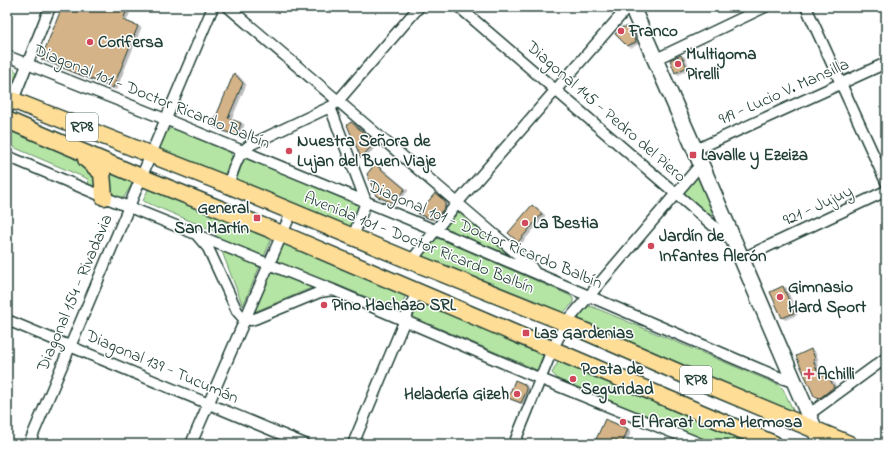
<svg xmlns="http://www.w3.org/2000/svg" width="893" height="451" viewBox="0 0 893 451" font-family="'Indie Flower',sans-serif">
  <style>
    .green { fill: #b5e5a4; stroke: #6a916c }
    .building { fill: #d5b388; stroke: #1f3d34; filter: url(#shadow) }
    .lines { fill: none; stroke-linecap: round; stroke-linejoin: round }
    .street-casing { stroke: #1f3d34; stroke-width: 13 }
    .secondary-casing { stroke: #1f3d34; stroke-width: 18 }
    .primary-casing { stroke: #1f3d34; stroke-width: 19 }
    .street { stroke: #fff; stroke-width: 10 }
    .secondary { stroke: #fff; stroke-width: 15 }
    .primary { stroke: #fedd96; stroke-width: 16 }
    .poi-dot { fill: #d1495b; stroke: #fff; stroke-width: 1.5 }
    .labels { text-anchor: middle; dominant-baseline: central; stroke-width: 3; stroke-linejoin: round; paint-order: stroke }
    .shield { fill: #fff; stroke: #627771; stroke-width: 1 }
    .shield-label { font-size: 16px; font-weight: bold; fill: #1f3d34 }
    .poi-label { font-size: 17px; font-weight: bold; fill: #1f3d34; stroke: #fff; text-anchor: start }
    .street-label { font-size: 17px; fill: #1f3d34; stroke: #fff }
  </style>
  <defs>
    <filter id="shadow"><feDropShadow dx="3" dy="1.5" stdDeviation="0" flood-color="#0004"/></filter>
  </defs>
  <rect width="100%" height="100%" fill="#fff"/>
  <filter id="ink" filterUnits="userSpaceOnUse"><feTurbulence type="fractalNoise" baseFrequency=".025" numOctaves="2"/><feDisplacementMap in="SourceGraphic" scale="8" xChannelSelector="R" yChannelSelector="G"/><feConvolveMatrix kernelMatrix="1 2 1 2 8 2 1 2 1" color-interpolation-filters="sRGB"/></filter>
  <g filter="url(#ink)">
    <path class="green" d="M7,64C11,66 15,69 17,73C18,80 13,90 7,93Z
      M10,128L70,156L97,175L100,188H89L88,179L13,147L9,154L7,153V129Z
      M173,128L229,150L232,156L225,174L222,177L162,154L158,149C161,140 163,130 173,128Z
      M245,156L362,207L352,229L236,181Z
      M105,170L130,180L132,184L123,199L112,197Z
      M698,175L714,213L711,217L682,193Z
      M150,185L273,235L243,306L214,231L143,201Z
      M461,209L513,256L444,229Z
      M434,238L440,239L569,295L573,298V303L561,315L423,262L420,255Z
      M284,242L406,294L400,311L328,281L254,312Z
      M421,299L545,351L537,370L413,317Z
      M588,306L593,307L779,385L783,389L793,410L792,413L576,321C577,315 583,308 588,306Z
      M558,362H564L760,444H714L560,381L552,373Z"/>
    <path class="building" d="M62,7H128L123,20L138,26L113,88L41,59Z
      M622,27H629L636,42L627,46L615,34Z
      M681,55L687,67L675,73L670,60Z
      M234,73L243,83L228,118L241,123L236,136L212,126Z
      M351,122L375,142L361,158L347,125Z
      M375,164L405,189L393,203L376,196L367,174Z
      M435,193L445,201V207L436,218L431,219L418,214Z
      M532,205L542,214L518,242L508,233Z
      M783,286L794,313L782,318L770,292Z
      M811,349L815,358L813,360L820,377L827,374L834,387L820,398L814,396L796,356Z
      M515,380L524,384L527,390L521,403L508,398Z
      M605,419L628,429L622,444H594Z"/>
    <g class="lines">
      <g class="street-casing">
        <path id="street" d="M228,7L530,265L534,271
          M459,7L724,235L733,239
          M806,7L886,182
          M7,56L165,119L435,230L738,360L776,376L793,382
          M656,59L765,7
          M330,107L364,196L366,202L353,237
          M7,110L13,100L50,7
          M695,150L886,63
          M7,156L104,197L196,234L208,248L237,311L244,319L251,320L257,318L320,292L333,290L541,379L701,444
          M228,185C234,169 237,152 252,144L332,106L338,101L419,7
          M199,236L333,290
          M741,259L886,191
          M411,261L458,202L628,7
          M7,320L305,444
          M808,415L886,358
          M29,444L213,7
          M191,444L292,211
          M353,444L417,291
          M514,444L552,350L566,323L701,164"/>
      </g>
      <g class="secondary-casing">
        <path id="secondary" d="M632,7L695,150L821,444"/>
      </g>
      <g class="primary-casing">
        <path id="primary" d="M7,98L228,185L411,261L566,323L689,377L849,444
          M7,120L141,177L282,234L774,444
          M86,159L102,173L104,197"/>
      </g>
      <use href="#street" class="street"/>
      <use href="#secondary" class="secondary"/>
      <use href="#primary" class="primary"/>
    </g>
  </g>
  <g class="poi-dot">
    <circle cx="621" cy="31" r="4"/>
    <circle cx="90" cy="42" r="4"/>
    <circle cx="678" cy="64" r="4"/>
    <circle cx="289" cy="151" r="4"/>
    <rect x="689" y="151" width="8" height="8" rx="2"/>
    <rect x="253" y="214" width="8" height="8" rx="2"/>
    <circle cx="525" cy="223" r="4"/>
    <circle cx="651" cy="246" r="4"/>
    <circle cx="780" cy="297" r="4"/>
    <circle cx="324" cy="305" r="4"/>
    <rect x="522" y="329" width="8" height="8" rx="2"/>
    <path d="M807 368h4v4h4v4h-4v4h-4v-4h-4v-4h4z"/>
    <circle cx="573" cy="379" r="4"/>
    <circle cx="517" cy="394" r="4"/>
    <circle cx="623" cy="422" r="4"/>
  </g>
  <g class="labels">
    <g class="shield">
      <rect x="66" y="113" width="32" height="28" rx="3"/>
      <rect x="680" y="366" width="32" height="28" rx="3"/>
    </g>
    <g class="shield-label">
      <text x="82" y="127">RP8</text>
      <text x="696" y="380">RP8</text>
    </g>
    <g class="poi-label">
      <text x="629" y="31">Franco</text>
      <text x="98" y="42">Corifersa</text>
      <text x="686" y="54">Multigoma<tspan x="686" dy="20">Pirelli</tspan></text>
      <text x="297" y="141">Nuestra Señora de<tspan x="297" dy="20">Lujan del Buen Viaje</tspan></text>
      <text x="701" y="155">Lavalle y Ezeiza</text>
      <text x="249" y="208" text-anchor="end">General<tspan x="249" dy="20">San Martín</tspan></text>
      <text x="533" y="223">La Bestia</text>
      <text x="659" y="236">Jardín de<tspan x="659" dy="20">Infantes Alerón</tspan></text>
      <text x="788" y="287">Gimnasio<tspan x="788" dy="20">Hard Sport</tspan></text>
      <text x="332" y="305">Pino Hachazo SRL</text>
      <text x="534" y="333">Las Gardenias</text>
      <text x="581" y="369">Posta de<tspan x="581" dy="20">Seguridad</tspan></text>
      <text x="817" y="374">Achilli</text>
      <text x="509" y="394" text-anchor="end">Heladería Gizeh</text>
      <text x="631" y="422">El Ararat Loma Hermosa</text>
    </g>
    <g class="street-label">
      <text transform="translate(784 92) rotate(-24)">919 - Lucio V. Mansilla</text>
      <text transform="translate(152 97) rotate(22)">Diagonal 101 - Doctor Ricardo Balbín</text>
      <text transform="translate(606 112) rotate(41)">Diagonal 145 - Pedro del Piero</text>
      <text transform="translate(818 206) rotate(-25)">921 - Jujuy</text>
      <text transform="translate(485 235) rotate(23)">Diagonal 101 - Doctor Ricardo Balbín</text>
      <text transform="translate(419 243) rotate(22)">Avenida 101 - Doctor Ricardo Balbín</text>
      <text transform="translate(75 293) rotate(-67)">Diagonal 154 - Rivadavia</text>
      <text transform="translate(162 367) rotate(23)">Diagonal 139 - Tucumán</text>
    </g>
  </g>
  <rect width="893" height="451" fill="none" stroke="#fff" stroke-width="24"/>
  <rect x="12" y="12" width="869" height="427" fill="none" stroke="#1f3d34" stroke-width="1.5" filter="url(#ink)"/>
</svg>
